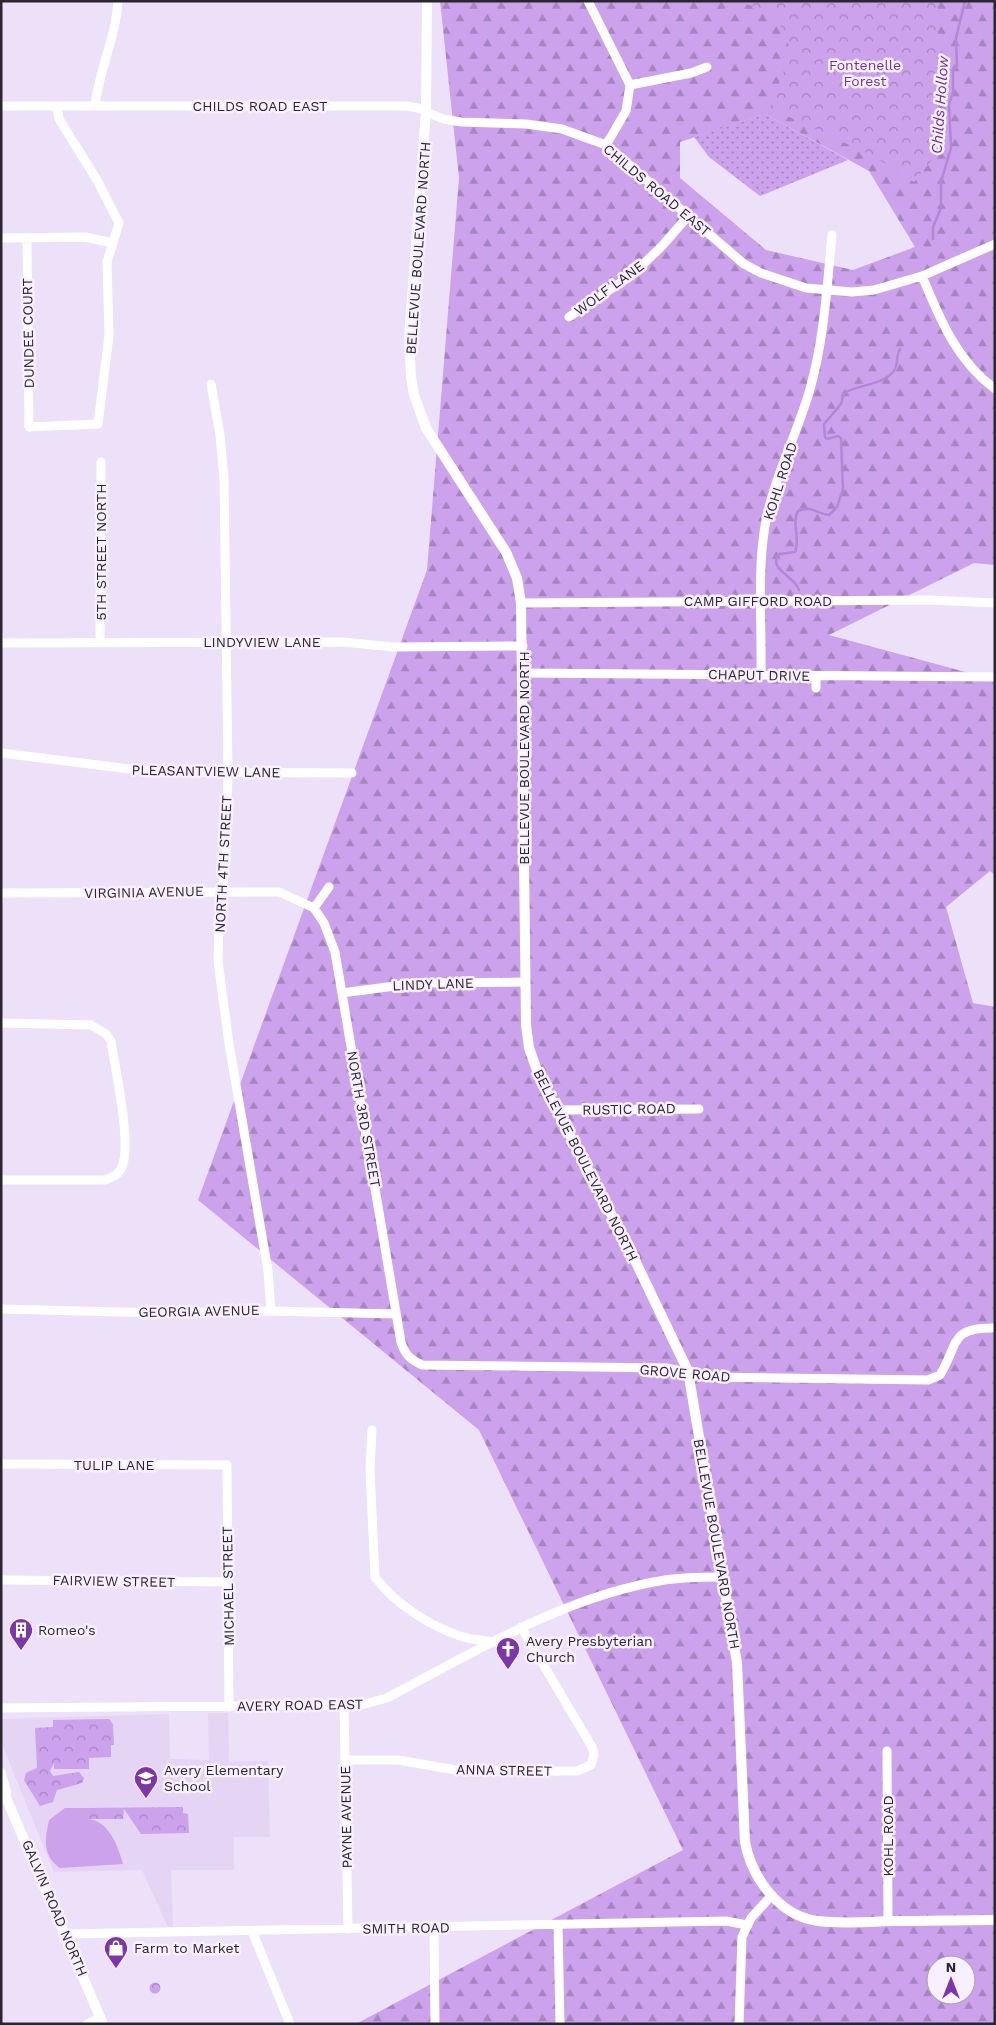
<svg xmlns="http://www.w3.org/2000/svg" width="996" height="2025" viewBox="0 0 996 2025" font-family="'Work Sans',sans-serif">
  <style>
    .built { fill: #e5d4f3 }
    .grass { fill: url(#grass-dots) }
    .forest { fill: url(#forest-firs); fill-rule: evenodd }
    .park { fill: url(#park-crowns) }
    .pitch { fill: #cba2eb }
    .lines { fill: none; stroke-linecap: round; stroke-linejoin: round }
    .stream { stroke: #b586d8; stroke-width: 2.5 }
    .minor { stroke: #fff; stroke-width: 9 }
    .major { stroke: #fff; stroke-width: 10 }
    .labels { text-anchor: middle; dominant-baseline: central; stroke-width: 5; stroke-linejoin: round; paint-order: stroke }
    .park-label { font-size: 14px; fill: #6f3495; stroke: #f8f0ff }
    .street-label { font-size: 14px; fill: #2a252e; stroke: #f8f0ff }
    .poi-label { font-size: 14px; fill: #2a252e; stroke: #f8f0ff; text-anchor: start }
    .water-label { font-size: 15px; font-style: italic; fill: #692e8e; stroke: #f8f0ff }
  </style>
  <defs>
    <pattern id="grass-dots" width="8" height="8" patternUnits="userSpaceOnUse" patternTransform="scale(1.25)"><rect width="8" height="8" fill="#cba2eb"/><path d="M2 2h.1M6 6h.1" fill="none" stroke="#a584bf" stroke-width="1.8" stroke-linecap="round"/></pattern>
    <pattern id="forest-firs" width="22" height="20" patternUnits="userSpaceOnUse" patternTransform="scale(1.25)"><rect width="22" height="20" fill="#cba2eb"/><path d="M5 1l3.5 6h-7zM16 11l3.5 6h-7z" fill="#a584bf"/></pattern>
    <pattern id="park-crowns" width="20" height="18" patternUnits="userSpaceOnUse" patternTransform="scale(1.25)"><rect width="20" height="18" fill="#cba2eb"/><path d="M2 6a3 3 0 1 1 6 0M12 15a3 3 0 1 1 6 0" fill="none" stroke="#a584bf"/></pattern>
  </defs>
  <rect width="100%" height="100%" fill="#ede0f9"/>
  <path class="built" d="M208,1713H228L229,1762L268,1761L270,1837H234V1870H171L173,1927H168L142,1870L54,1872L1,1742V1719L169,1714L170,1759L209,1760Z"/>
  <path class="grass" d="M765,114L848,160L760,196L709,157L694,137Z"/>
  <path class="forest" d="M440,1H995V565L974,563L829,635L995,680V875L990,871L946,907L973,1003L995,1007V2024H356L683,1850L479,1430L198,1200L427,570L459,178ZM765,114L869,171L915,247L853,270L766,250L680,178V142ZM936,1965H966V1995H936Z"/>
  <path class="park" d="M734,1H938L937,154L914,182L871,155L770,108L791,51L775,12Z
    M109,1719L113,1724L114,1745H111V1757L89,1758V1769H54V1763L50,1771L53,1776L79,1772L84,1778L82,1783L57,1790L53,1802L40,1806L24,1780L26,1773L37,1768L35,1728L53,1727V1720Z
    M183,1807V1813L188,1814L189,1833L141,1834L124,1809L123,1819H87V1808Z
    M149.5 1988a5.5 5.5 0 1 1 11 0a5.5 5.5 0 1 1-11 0Z"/>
  <path class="pitch" d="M65,1808H87V1819C109,1820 118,1846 123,1864L60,1868C42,1855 45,1839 49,1820Z"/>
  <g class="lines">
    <path class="stream" d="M933,239V227L941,208V182L951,148L949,104L953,92V71L957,66L956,38L965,1
      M799,590C795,576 767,569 779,554L795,552C801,538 791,523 798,511C812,505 817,514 829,515L837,507L843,489L841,438L838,436L827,439L825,437L824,424L841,404L844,393C859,384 886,385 895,369C898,363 896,356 900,349"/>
    <path class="minor" d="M588,1L630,85L626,111L606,145
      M630,85L691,73L707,67
      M1,106H407L418,108L443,119L461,122L526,124L562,129L606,145L744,264L761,273L806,288L852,292L874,290L922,276L995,244
      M95,106C99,70 116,37 118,1
      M1,238L85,237L112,243
      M27,239L29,427L98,424L109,335L107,262L119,223L97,180L59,119L57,106
      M922,276C940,319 956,360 995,389
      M569,317L632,275L662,246L689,215
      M211,384L220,435L224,479L228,771L226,860L219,919L218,961L229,1044L268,1271L271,1311
      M521,603L928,600L995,603
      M100,642L101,462
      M1,643L343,642L393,647L523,646
      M523,673L995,677
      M761,674C762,627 757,573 765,526C773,479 797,435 810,389C824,340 827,287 832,235
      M816,676V688
      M1,753L154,772L352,773
      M329,887L314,908L324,923L335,952L401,1342C405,1355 410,1359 422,1365L668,1368L704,1377L928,1380L940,1375C959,1344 949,1327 995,1328
      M1,893L279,892L314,908
      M342,993L417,983L525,982
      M1,1023L91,1025L106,1034L111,1041C115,1068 133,1148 121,1169C117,1176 112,1177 105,1180H1
      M559,1110L699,1109
      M1,1309L160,1313L271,1311L396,1314
      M372,1430L370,1470L375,1577C395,1604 431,1627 463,1637C473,1640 484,1640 494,1642
      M1,1464L227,1465L229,1707
      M1,1580L227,1582
      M344,1705L348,1929
      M1,1708L344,1705H361L387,1698C476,1651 565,1596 665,1580C684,1577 703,1577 722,1577
      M887,1751L888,1921
      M345,1760H398L462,1771H577L591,1765L594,1755L592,1747L521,1627
      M558,1925L560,2024
      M434,1927L435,2024
      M252,1931L290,2024
      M65,1934L726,1921L747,1925
      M87,2024L101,2018
      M739,2024L742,1937L751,1918L772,1895"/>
    <path class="major" d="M427,1L426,111L409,339L411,377L414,395L426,428L506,552L517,578L521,603L526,1025L529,1048L539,1076L631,1252L688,1371L737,1663L745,1842C752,1878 779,1916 818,1921C842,1924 867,1922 891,1921C926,1921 960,1920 995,1920
      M1,1773L6,1792
      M1,1786L103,2024"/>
  </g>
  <defs>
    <g id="building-pin" transform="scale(1.25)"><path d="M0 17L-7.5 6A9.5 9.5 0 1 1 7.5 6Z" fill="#7d36a9" stroke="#f8f0ff"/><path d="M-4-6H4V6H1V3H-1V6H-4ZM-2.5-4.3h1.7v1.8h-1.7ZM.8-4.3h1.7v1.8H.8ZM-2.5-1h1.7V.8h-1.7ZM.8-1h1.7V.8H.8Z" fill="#fff"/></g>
    <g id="church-pin" transform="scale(1.25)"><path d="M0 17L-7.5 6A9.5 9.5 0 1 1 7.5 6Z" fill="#7d36a9" stroke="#f8f0ff"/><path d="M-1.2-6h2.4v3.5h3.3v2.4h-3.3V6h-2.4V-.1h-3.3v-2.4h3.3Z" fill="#fff"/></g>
    <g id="school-pin" transform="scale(1.25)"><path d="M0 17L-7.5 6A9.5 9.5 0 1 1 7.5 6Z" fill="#7d36a9" stroke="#f8f0ff"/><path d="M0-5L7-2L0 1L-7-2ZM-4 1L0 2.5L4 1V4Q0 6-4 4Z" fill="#fff"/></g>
    <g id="shop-pin" transform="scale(1.25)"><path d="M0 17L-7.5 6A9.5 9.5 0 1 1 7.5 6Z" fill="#7d36a9" stroke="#f8f0ff"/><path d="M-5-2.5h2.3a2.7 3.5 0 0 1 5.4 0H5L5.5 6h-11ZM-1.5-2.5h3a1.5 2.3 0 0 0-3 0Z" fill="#fff"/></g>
  </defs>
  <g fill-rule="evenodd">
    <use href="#building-pin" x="21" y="1630"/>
    <use href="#church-pin" x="508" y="1649"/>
    <use href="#school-pin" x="146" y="1778"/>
    <use href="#shop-pin" x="116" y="1948"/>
  </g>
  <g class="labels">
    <g class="park-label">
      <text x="865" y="65">Fontenelle<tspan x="865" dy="16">Forest</tspan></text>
    </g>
    <g class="street-label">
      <text x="260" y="106">CHILDS ROAD EAST</text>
      <text transform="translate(657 190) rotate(40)">CHILDS ROAD EAST</text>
      <text transform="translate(418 248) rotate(-86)">BELLEVUE BOULEVARD NORTH</text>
      <text transform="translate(609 288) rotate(-36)">WOLF LANE</text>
      <text transform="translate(28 333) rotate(-91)">DUNDEE COURT</text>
      <text transform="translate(780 481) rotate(-72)">KOHL ROAD</text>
      <text transform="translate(101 552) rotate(-90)">5TH STREET NORTH</text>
      <text x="758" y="601">CAMP GIFFORD ROAD</text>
      <text x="262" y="642">LINDYVIEW LANE</text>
      <text transform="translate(759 675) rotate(1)">CHAPUT DRIVE</text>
      <text transform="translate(524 758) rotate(-90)">BELLEVUE BOULEVARD NORTH</text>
      <text transform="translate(206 771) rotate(1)">PLEASANTVIEW LANE</text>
      <text transform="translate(223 864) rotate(-87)">NORTH 4TH STREET</text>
      <text transform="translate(144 892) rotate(-1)">VIRGINIA AVENUE</text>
      <text transform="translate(433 984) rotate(-2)">LINDY LANE</text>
      <text transform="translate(629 1109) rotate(-1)">RUSTIC ROAD</text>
      <text transform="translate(364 1119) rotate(80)">NORTH 3RD STREET</text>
      <text transform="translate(586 1165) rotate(63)">BELLEVUE BOULEVARD NORTH</text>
      <text transform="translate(199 1311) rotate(-1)">GEORGIA AVENUE</text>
      <text transform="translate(685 1373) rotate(5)">GROVE ROAD</text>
      <text x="114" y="1465">TULIP LANE</text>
      <text transform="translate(717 1544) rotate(80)">BELLEVUE BOULEVARD NORTH</text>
      <text transform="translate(114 1581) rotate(1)">FAIRVIEW STREET</text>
      <text transform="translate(228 1586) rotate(-91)">MICHAEL STREET</text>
      <text transform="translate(300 1705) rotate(-1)">AVERY ROAD EAST</text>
      <text transform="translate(504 1770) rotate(1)">ANNA STREET</text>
      <text transform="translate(346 1817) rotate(-91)">PAYNE AVENUE</text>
      <text transform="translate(888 1836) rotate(-90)">KOHL ROAD</text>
      <text transform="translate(55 1908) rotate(67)">GALVIN ROAD NORTH</text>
      <text transform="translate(406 1928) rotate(-1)">SMITH ROAD</text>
    </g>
    <g class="poi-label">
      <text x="38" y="1630">Romeo's</text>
      <text x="526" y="1641">Avery Presbyterian<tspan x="526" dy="16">Church</tspan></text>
      <text x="164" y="1770">Avery Elementary<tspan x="164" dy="16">School</tspan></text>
      <text x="134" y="1948">Farm to Market</text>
    </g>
    <g class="water-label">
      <text transform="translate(940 105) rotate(-86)">Childs Hollow</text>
    </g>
  </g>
  <rect width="996" height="2025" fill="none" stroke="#2a252e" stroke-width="5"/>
  <g transform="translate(951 1980)"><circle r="24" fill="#f8f0ff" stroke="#a69fab"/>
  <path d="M0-4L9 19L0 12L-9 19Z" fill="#7d36a9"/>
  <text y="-8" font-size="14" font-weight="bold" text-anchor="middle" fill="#2a252e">N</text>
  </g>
</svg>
